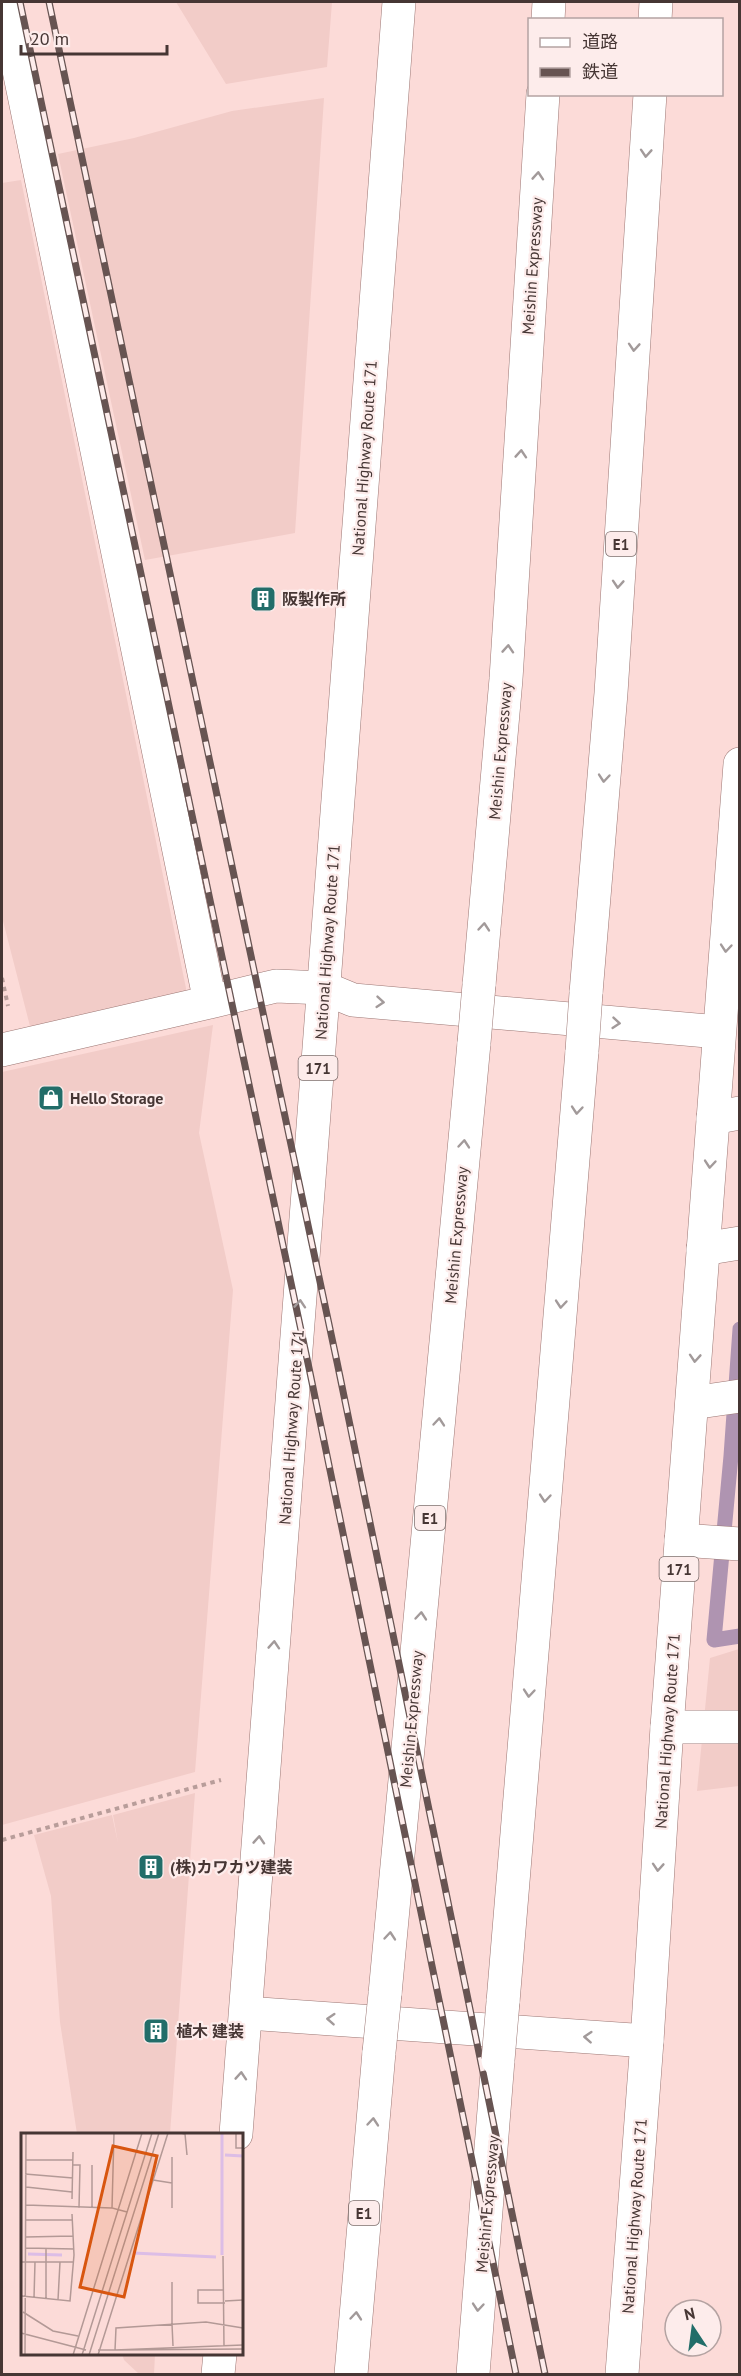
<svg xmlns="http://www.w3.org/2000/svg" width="741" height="2376" viewBox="0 0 741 2376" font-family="'PT Sans','Noto Sans JP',sans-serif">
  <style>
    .built { fill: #f2ccc8 }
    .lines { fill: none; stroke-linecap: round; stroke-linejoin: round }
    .stream { stroke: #af94b1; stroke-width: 15 }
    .minor-casing { stroke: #9c7774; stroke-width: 34 }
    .highway-casing { stroke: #9c7774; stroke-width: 34 }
    .path { stroke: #b89d9a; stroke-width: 4; stroke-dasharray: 4.5 4.5; stroke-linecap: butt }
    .minor { stroke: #fff; stroke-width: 33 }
    .highway { stroke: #fff; stroke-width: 33 }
    .rail-casing { stroke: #675452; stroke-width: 7 }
    .rail { stroke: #fdeceb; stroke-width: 4.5; stroke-dasharray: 14; stroke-linecap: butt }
    .highway-bridge-casing { stroke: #9c7774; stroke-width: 34; stroke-linecap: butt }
    .highway-bridge { stroke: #fff; stroke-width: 33 }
    .oneway { stroke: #a29a9a }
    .labels { text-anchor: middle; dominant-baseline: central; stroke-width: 4.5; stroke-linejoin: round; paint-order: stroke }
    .shield { fill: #fdeceb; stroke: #7d6d6b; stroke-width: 1.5 }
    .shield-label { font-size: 15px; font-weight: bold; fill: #463634 }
    .street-label { font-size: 16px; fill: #463634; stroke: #fdeceb }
    .poi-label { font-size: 16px; font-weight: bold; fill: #463634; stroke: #fdeceb; text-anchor: start }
    .inset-river { fill: none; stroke: #dcbde6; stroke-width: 3 }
    .inset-road { fill: none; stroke: #b39996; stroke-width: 1.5 }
    .view { fill: #d85610; fill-opacity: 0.15; stroke: #d85610; stroke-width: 3 }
    .inset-edge { fill: none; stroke: #463634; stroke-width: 3 }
  </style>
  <rect width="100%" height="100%" fill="#fcdbd8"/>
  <path class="built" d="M176,2H332L327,67L226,84Z
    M324,98L295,533L145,560L58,154L134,138L232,111Z
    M21,180L188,998L32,1034L2,917V183Z
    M213,1025L199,1133L233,1290L195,1772L2,1825V1072Z
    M739,1649V1786L697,1791L710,1658Z
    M195,1793L170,2134H77L60,2022L51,1896L34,1835L112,1815L118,1843L113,1815Z
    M122,2354H155L154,2374H139L124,2360Z"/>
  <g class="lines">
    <path class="stream" d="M740,1329L731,1456L714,1640L740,1636"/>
    <g class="minor-casing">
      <path id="minor" d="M5,2L210,1002L276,986L324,988L353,1000L719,1032
        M2,1050L210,1002
        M713,1118L740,1113
        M703,1249L740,1243
        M692,1403L740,1396
        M681,1540L740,1544
        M667,1727H740
        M246,2013L647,2041"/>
    </g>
    <g class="highway-casing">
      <path id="highway" d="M548,20L549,2
        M655,20L656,2
        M479,985L506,679L543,94
        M586,993L611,693L650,94
        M385,1994L474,1043
        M503,2002L582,1051
        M236,2134L399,2
        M218,2374L220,2354
        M351,2374L379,2052
        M473,2374L498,2060
        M622,2374L647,2041L667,1727L740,764"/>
    </g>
    <path class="path" d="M2,978L8,1006
      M2,1840L221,1780"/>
    <use href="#minor" class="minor"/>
    <use href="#highway" class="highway"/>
    <g class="rail-casing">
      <path id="rail" d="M20,2L309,1368L516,2374
        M49,2L337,1362L545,2374"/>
    </g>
    <use href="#rail" class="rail"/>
    <g class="highway-bridge-casing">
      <path id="highway-bridge" d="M474,1043L479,985
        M582,1051L586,993
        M379,2052L385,1994
        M498,2060L503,2002"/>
    </g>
    <use href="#highway-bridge" class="highway-bridge"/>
  </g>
  <defs><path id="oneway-chevron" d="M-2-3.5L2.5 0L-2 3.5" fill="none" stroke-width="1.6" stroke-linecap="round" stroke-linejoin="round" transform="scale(1.5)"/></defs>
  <g class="oneway">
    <use href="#oneway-chevron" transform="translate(646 153) rotate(94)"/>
    <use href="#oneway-chevron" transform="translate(538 176) rotate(-86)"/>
    <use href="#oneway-chevron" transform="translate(634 347) rotate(94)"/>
    <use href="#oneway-chevron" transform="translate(521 454) rotate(-86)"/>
    <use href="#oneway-chevron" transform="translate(618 584) rotate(94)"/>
    <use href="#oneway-chevron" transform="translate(508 649) rotate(-86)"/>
    <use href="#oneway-chevron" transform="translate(604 778) rotate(95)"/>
    <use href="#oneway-chevron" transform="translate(484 927) rotate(-85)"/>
    <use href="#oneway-chevron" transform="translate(726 948) rotate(95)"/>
    <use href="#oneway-chevron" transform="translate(380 1002) rotate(5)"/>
    <use href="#oneway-chevron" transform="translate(616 1023) rotate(5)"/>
    <use href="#oneway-chevron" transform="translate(577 1110) rotate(95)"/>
    <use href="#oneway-chevron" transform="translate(464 1144) rotate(-85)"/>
    <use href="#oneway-chevron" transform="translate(710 1164) rotate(95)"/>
    <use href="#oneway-chevron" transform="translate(300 1304) rotate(-86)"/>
    <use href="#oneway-chevron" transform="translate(561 1304) rotate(95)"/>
    <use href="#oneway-chevron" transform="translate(695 1358) rotate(94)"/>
    <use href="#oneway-chevron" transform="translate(439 1422) rotate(-85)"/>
    <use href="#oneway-chevron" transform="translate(545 1498) rotate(95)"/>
    <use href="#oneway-chevron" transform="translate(421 1616) rotate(-85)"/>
    <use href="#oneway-chevron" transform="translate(274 1645) rotate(-86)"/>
    <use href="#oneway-chevron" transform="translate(529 1693) rotate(95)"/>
    <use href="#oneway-chevron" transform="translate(259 1840) rotate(-86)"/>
    <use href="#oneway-chevron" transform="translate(658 1867) rotate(94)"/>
    <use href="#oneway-chevron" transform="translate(390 1936) rotate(-85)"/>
    <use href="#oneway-chevron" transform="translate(331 2019) rotate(-176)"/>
    <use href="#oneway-chevron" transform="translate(588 2037) rotate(-176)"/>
    <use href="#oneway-chevron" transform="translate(241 2076) rotate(-86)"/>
    <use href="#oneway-chevron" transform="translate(373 2122) rotate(-85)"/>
    <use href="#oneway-chevron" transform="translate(478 2307) rotate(95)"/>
    <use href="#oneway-chevron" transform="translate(356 2316) rotate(-85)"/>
  </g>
  <defs>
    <g id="building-square" transform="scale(1.35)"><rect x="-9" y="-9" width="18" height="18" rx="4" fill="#226d69" stroke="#fdeceb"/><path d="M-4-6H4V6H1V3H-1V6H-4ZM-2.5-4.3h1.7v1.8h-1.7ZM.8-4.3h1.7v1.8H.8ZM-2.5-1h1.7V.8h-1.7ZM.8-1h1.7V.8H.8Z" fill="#fff"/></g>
    <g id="shop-square" transform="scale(1.35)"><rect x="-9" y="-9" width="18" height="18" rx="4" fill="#226d69" stroke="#fdeceb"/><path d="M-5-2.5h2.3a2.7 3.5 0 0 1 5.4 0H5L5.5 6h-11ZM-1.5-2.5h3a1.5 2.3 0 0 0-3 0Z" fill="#fff"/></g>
  </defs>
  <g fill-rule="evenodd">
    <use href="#building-square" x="263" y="599"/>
    <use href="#shop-square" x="51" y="1098"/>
    <use href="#building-square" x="151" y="1867"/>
    <use href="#building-square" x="156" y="2031"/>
  </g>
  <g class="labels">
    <g class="shield">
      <rect x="606" y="532" width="30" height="24" rx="4.5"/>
      <rect x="298.5" y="1056" width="39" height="24" rx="4.5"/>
      <rect x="415" y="1506" width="30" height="24" rx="4.5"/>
      <rect x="659.5" y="1557" width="39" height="24" rx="4.5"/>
      <rect x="349" y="2201" width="30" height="24" rx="4.5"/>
    </g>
    <g class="shield-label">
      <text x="621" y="544">E1</text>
      <text x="318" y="1068">171</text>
      <text x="430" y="1518">E1</text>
      <text x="679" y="1569">171</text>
      <text x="364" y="2213">E1</text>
    </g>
    <g class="street-label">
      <text transform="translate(532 266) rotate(-86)">Meishin Expressway</text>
      <text transform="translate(364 458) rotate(-86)">National Highway Route 171</text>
      <text transform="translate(500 751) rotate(-85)">Meishin Expressway</text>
      <text transform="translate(327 942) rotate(-86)">National Highway Route 171</text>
      <text transform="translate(456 1235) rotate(-85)">Meishin Expressway</text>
      <text transform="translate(291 1427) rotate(-86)">National Highway Route 171</text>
      <text transform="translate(411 1719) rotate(-85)">Meishin Expressway</text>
      <text transform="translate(667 1731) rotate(-86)">National Highway Route 171</text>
      <text transform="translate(487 2204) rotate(-85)">Meishin Expressway</text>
      <text transform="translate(634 2216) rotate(-86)">National Highway Route 171</text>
    </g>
    <g class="poi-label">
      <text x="282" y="599">阪製作所</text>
      <text x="70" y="1098">Hello Storage</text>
      <text x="170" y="1867">(株)カワカツ建装</text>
      <text x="176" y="2031">植木 建装</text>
    </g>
  </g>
  <g transform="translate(21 2133)">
    <rect width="222" height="222" fill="#fcdbd8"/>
    <path class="inset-river" d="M204,22L222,23M112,120L195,124M7,121L41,122M201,122V0"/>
    <path class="inset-road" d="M93,0L91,75L106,79M160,0L164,1L166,22M215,0V15H222M5,27H52M52,32H59L58,75M4,41L52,45M132,47L151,50M5,54L51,59M51,66L52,19M5,72L91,75M71,75V32M151,75V24M5,87H51M5,104L52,103M5,115L53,116M202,123L203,213M0,129H52M202,157H177V170H204M1,163L49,168L53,122L51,81M13,165L14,129M25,166V115M37,167L39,129M204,168L222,167M2,179L32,198L57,203M151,191V149M151,191L152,213M0,200L65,217M77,217H94L95,195L185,189L222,195M94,217L222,212M95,217L222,216M4,222L5,0M52,222L121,0M61,222L131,0M68,222L138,0M77,222L147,0"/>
    <path class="view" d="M92,13L136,23L103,164L59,154Z"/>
    <rect width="222" height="222" class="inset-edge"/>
  </g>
  <rect width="741" height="2376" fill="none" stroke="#463634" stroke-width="6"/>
  <rect x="528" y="18" width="195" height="78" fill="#fdeceb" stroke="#b4a3a2" stroke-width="1.5"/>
  <rect x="540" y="38" width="30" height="9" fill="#ffffff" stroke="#b4a3a2" stroke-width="1.5"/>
  <text x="582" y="48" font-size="18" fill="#463634">道路</text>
  <rect x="540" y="68" width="30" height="9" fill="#675452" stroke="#b4a3a2" stroke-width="1.5"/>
  <text x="582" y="78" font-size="18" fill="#463634">鉄道</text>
  <g transform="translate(693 2328) rotate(347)"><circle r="28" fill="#fdeceb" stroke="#b4a3a2" stroke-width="1.5"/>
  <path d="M0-4.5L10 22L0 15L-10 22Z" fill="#226d69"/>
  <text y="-9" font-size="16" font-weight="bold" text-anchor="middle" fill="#463634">N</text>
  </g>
  <path d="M21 45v9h146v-9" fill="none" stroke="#463634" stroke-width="3"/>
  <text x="30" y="45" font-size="18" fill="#463634" stroke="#fdeceb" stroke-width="4.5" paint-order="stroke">20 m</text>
</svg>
